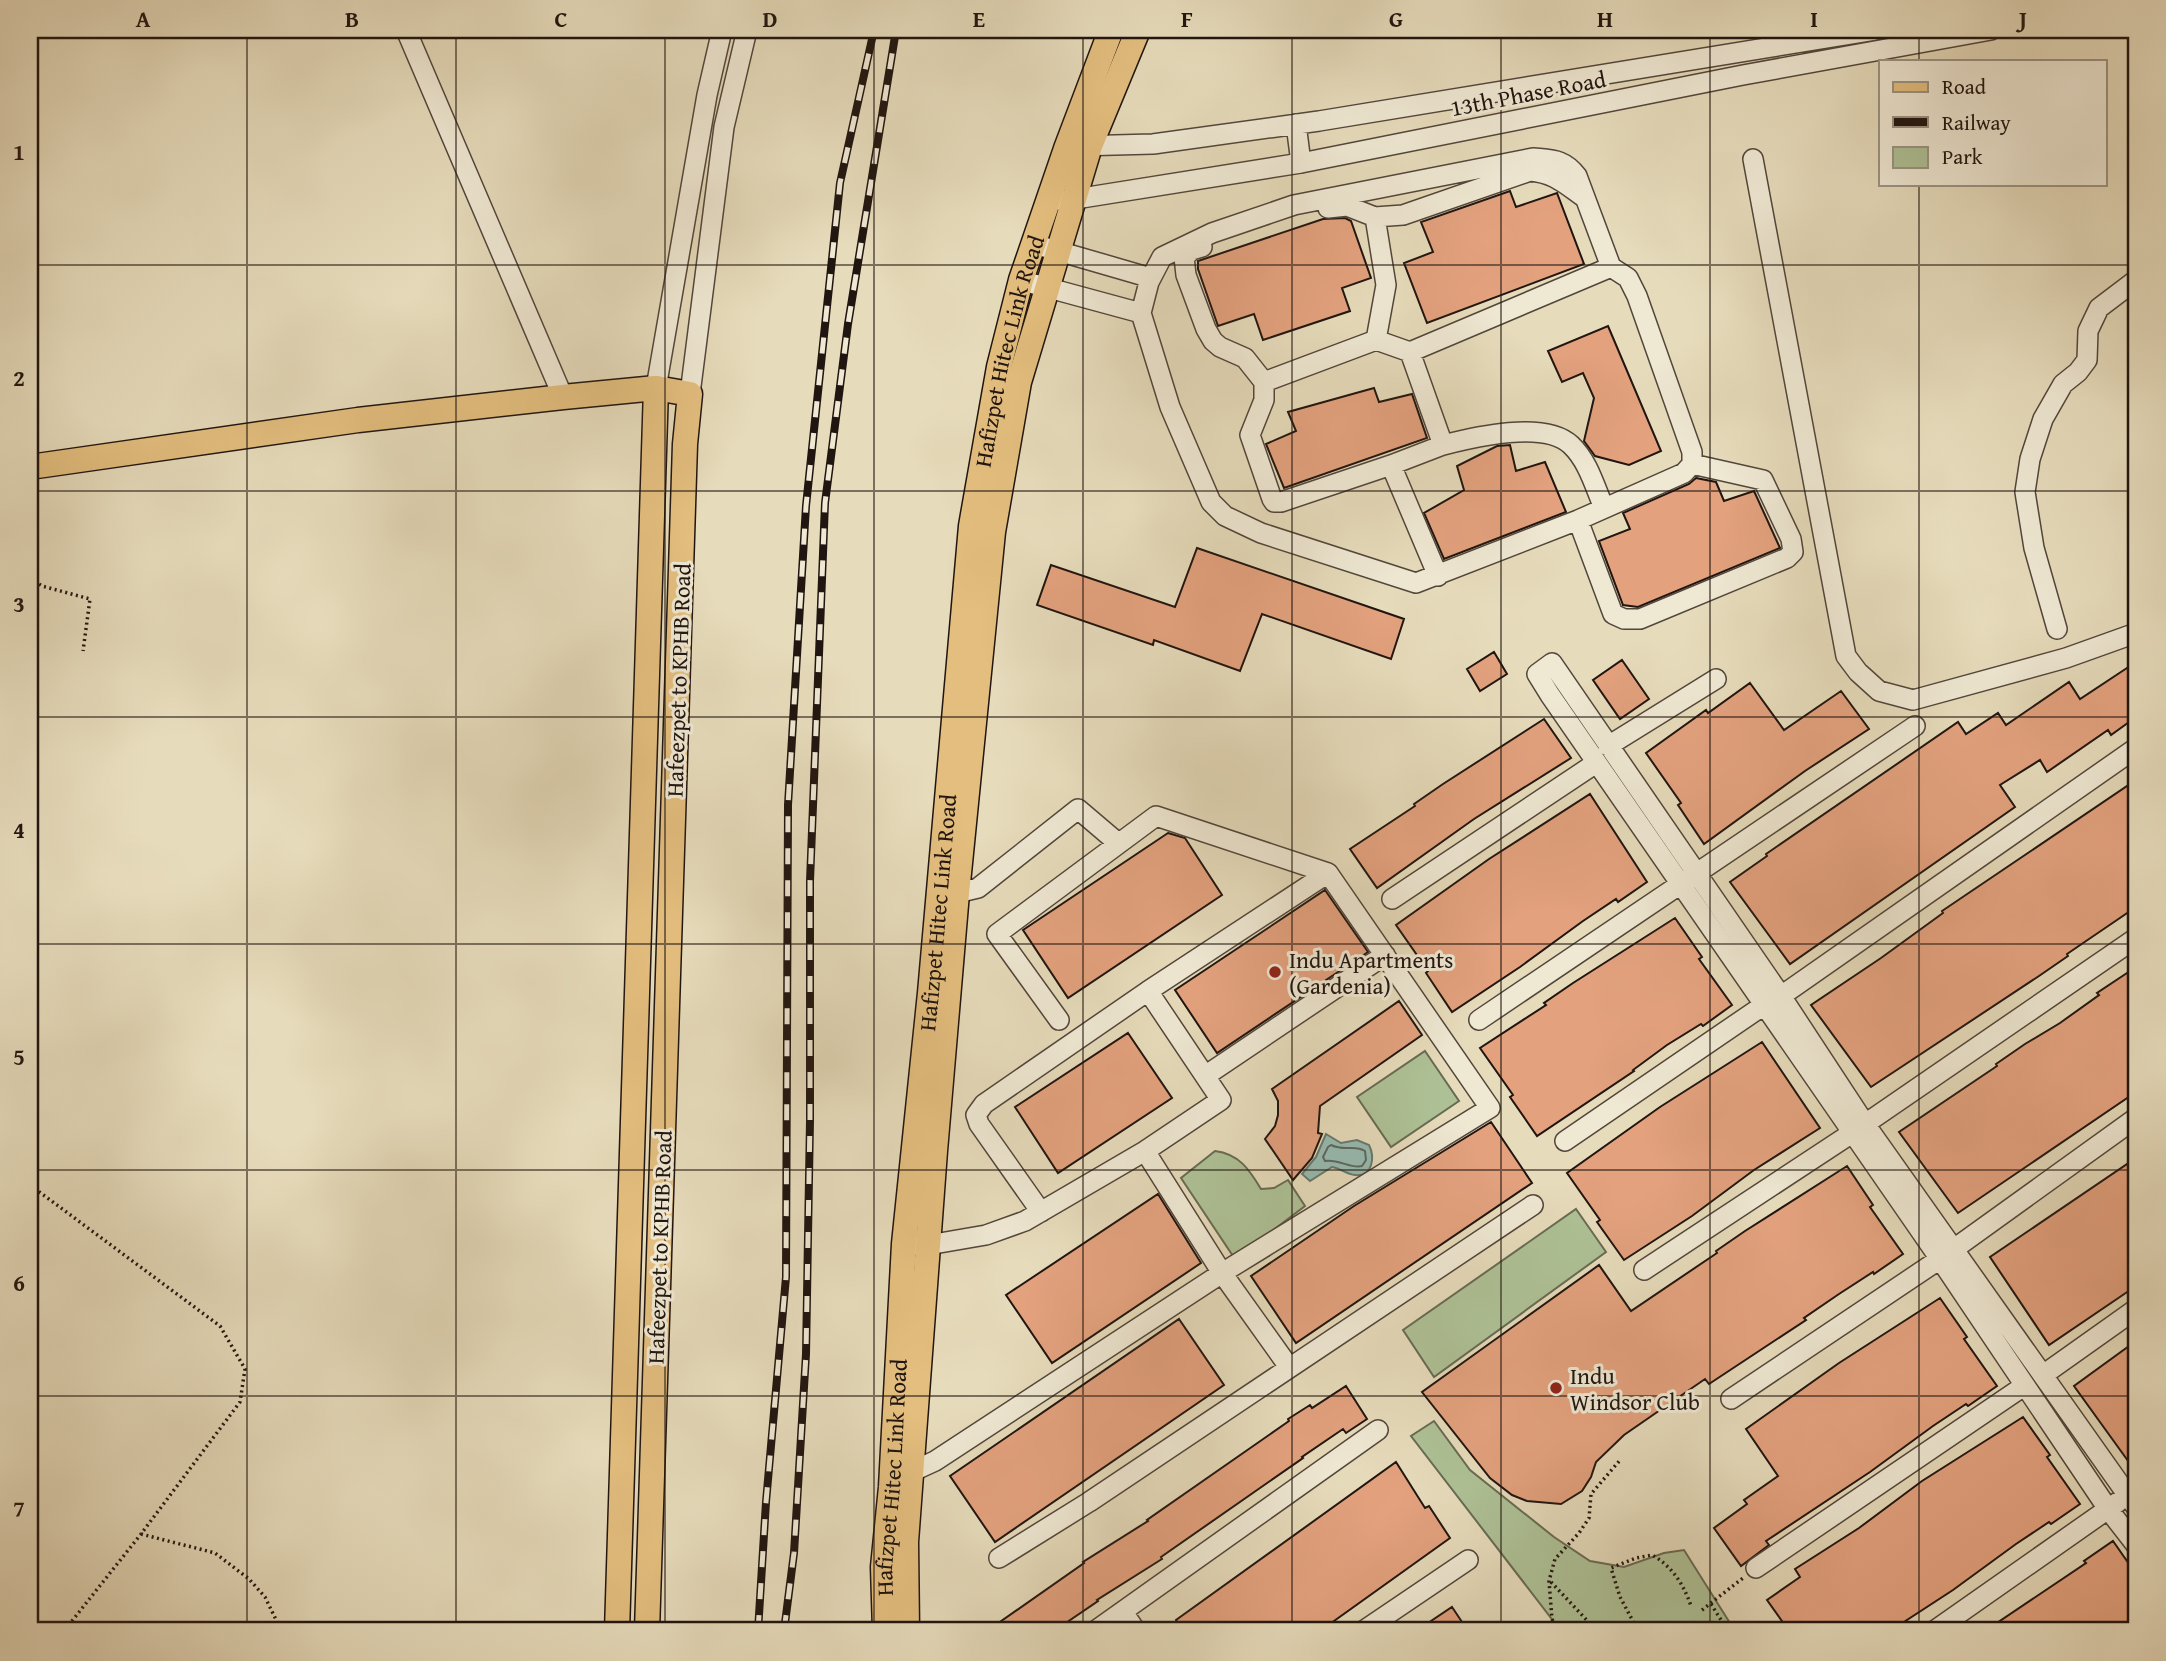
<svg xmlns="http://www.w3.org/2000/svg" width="2166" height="1661" viewBox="0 0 2166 1661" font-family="'Gentium Book Plus',serif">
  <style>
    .green { fill: #aec196; stroke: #676b53; stroke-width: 2 }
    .water { fill: #96bbb0; stroke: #677970; stroke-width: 2 }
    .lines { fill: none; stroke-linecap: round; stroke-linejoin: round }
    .shore { stroke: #5b6860; stroke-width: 2 }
    .building { fill: #e3a17e; stroke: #201510; stroke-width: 2 }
    .minor-casing { stroke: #52463b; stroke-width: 22 }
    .major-casing { stroke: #201510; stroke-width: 27 }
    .path { stroke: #201510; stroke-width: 3.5; stroke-dasharray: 2 3.5; stroke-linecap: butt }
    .minor { stroke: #efe8d3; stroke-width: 19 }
    .major { stroke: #e3be7e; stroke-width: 24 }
    .rail-casing { stroke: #201510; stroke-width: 8 }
    .rail { stroke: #efe8d3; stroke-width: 5; stroke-dasharray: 16; stroke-linecap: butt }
    .grid { fill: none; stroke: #201510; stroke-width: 2; stroke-opacity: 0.55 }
    .poi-dot { fill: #8f2418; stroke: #efe8d3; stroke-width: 2.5 }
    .labels { text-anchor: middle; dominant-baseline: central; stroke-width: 6; stroke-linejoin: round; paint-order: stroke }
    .street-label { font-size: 23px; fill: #201510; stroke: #efe8d3 }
    .poi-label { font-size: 23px; fill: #201510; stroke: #efe8d3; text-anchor: start }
    .neatline { fill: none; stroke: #201510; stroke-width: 2.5 }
    .grid-label { font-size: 23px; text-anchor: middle; font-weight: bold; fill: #201510 }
  </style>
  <rect width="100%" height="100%" fill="#e6dbbb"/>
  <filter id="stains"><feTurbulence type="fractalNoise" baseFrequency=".00286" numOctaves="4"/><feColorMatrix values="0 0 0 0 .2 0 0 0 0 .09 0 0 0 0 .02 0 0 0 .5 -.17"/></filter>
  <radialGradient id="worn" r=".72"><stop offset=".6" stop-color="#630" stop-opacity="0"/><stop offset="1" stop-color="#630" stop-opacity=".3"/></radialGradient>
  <path class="green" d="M1425,1051L1459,1101L1391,1147L1357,1097Z
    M1215,1151C1239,1154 1249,1169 1261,1189L1274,1188L1288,1180L1305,1206L1235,1259L1181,1178Z
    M1576,1209L1606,1252L1434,1377L1403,1330Z
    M1434,1421L1470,1470L1554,1537L1590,1561L1624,1567L1664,1553L1684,1550L1735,1631H1561L1411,1436Z"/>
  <path class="water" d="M1326,1134L1341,1143L1357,1140L1369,1145C1375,1157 1373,1177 1355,1175C1346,1174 1340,1168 1332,1167L1310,1181L1302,1174L1316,1157Z"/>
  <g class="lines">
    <path class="shore" d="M1331,1145C1346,1152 1354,1144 1365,1151L1366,1160L1362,1166C1351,1169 1339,1159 1325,1161L1323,1157L1328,1147Z"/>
  </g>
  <path class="building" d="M1510,191L1516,207L1557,193L1584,264L1427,323L1404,263L1433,252L1421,222Z
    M1345,218L1351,221L1371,278L1342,288L1350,311L1263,340L1254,314L1218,326L1198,269V261L1323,219Z
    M1608,326L1661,451L1629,465L1595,456L1584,441L1594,398L1583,373L1562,382L1548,351Z
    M1374,388L1379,402L1412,394L1427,438L1284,488L1266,444L1296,431L1288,412Z
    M1510,445L1516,471L1545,462L1566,512L1444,559L1424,513L1464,490L1457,466L1497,446Z
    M1696,478L1716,482L1724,501L1754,491L1780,548L1638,607L1623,605L1599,541L1630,529L1623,513L1689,484Z
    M1197,548L1404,619L1391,659L1262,614L1240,671L1154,640L1153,645L1037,605L1051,565L1175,607Z
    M1494,652L1507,674L1480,691L1467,669Z
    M1622,660L1649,699L1620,719L1593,680Z
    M2136,662V717L2111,735L2108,730L2047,772L2040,760L2000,785L2015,807L1790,964L1730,882L1767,856L1766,854L1958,722L1966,734L1998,713L2006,725L2069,682L2080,699Z
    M1750,683L1784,730L1841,691L1869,729L1805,771L1704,844L1678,805L1681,803L1646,753L1706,710L1708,713Z
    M1544,719L1571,758L1474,819L1377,888L1350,849L1415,806L1414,804L1443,784Z
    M2136,780V907L2067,954L2068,956L2039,976L1871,1087L1811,1005L1881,958L1943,913L1942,911Z
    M1590,794L1647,882L1618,902L1616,899L1583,921L1520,967L1452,1012L1426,973L1428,971L1396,925L1489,859Z
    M1168,833L1185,838L1222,895L1068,998L1023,930Z
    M1325,890L1368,952L1217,1053L1175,990Z
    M1675,918L1702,957L1699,959L1732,1005L1703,1026L1701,1024L1667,1045L1633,1070L1634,1071L1537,1136L1510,1097L1513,1095L1480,1048L1546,1005L1544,1003L1573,983Z
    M2136,967V1092L1958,1213L1899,1132L1997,1066L1996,1064L2025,1044L2060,1023L2099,995L2097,993Z
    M1399,1001L1422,1035L1320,1106L1318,1133L1322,1134L1312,1158L1293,1180L1265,1139L1275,1126L1278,1115V1101L1272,1089Z
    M1128,1033L1172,1098L1058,1173L1015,1107Z
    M1762,1042L1820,1128L1754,1170L1692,1216L1624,1260L1597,1222L1600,1220L1567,1173L1660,1107Z
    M1491,1122L1532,1183L1296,1343L1251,1276L1354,1206Z
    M2136,1158V1286L2049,1345L1990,1257Z
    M1847,1166L1873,1205L1870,1207L1903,1254L1874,1274L1873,1272L1839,1294L1804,1318L1806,1320L1709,1384L1705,1379L1624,1435L1596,1462L1591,1477L1582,1491L1561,1504L1527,1501L1512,1495L1490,1478L1422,1392L1599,1265L1631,1311L1717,1253L1716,1251L1745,1231Z
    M1158,1194L1201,1263L1052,1363L1006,1295Z
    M1940,1298L1967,1337L1964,1339L1997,1386L1968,1406L1966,1404L1933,1426L1870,1472L1766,1541L1769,1545L1741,1566L1714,1528L1747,1504L1744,1500L1778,1476L1746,1429L1839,1363Z
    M1179,1319L1224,1385L995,1542L950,1476Z
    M2136,1341V1472L2074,1386Z
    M1346,1386L1367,1419L1346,1433L1343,1429L1302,1457L1303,1458L1161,1557L1162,1559L1097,1600L1098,1601L1054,1631H987L1084,1563L1083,1562L1148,1521L1147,1520L1289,1421L1288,1419L1310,1405L1312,1408Z
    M2023,1417L2050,1455L2047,1457L2080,1504L2051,1524L2049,1522L2016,1544L1953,1590L1890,1631H1789L1767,1600L1800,1577L1795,1569L1859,1528L1922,1481Z
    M1396,1462L1425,1508L1429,1506L1450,1538L1320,1631H1183L1176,1620Z
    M2113,1541L2136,1574V1631H1985L2086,1563L2084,1561Z
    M1452,1607L1468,1631H1438L1431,1621Z"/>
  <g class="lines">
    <g class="minor-casing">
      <path id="minor" d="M406,30L563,397
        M1296,124L1301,163
        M1077,146L1153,144L1319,121L1875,30
        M1533,158C1553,160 1564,159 1577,176L1611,267L1628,278L1637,296L1692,452V464L1684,473L1578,520L1416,583L1261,533L1225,516L1211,502L1170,407L1141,313L1149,282L1162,257L1212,233L1294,205Z
        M1753,159L1846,656L1858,672L1879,691L1913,700L2066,658L2136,633
        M1063,201L1301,163L1743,75L1991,30
        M1328,208L1347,206L1375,217L1403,215L1530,171C1555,173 1566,185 1585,198
        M1375,217L1386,285L1376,340
        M1044,247L1151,278
        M1202,247L1192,250L1184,257L1186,275L1206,329L1213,341L1220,347L1245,358L1264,382V400L1250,435L1272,499L1274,502H1281L1391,465
        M1034,284L1141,313
        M1410,352L1443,445L1391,465L1438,576
        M1264,382L1376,340L1410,352L1611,267
        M656,388L707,95L722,30
        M690,394L724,127L747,30
        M1443,445C1474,437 1545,420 1571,445C1588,461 1595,487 1604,508
        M1578,520L1613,614L1624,619H1640L1787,558L1793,552L1791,539L1763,480L1692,464
        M2057,629L2034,548L2025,492L2030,459L2043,419L2063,384L2078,372L2087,360L2088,331L2099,308L2136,280
        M1608,746L1716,679
        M957,893L978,888L1078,809L1118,843
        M1392,899L1596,763
        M1781,996L2136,748
        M1479,1020L1915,726
        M1205,1076L1385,955
        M1865,1124L2136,938
        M1565,1141L1764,1005
        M1145,1151L1222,1273L1289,1367
        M1041,1212L979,1124L976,1115L984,1104L1148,991L1328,873
        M915,1245H928L986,1235L1025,1221L1145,1151L1221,1100L1148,991
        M1644,1270L1852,1133
        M2043,1375L2136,1309
        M1731,1399L1940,1259L2136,1118
        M911,1472L935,1461L1222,1273L1490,1108L1328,873L1156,816L997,934L1059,1020
        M2136,1507L1865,1124L1781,996L1552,663L1537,674L1550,695L1940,1259L2108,1509L2136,1545
        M999,1558L1089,1502L1533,1205
        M1756,1568L2024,1386
        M1123,1612L1136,1631
        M1095,1631L1378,1430
        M1363,1631L1468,1560
        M1934,1631L2118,1502"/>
    </g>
    <g class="major-casing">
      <g id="major">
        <path d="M30,467L358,420L563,397L656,388L690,394L685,444L647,1631"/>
        <path d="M617,1631L656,388"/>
        <path id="s1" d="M885,1631L883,1567L891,1487L904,1244L930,993L971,526L999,367L1021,280L1067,146L1111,30"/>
        <path d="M907,1631L906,1542L935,1151L957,893L993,532L1019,382L1090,146L1138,30"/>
      </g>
    </g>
    <path class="path" d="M30,578L42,586L90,599L83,651
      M30,1185L220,1326L245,1369L240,1402L141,1534L64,1631
      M141,1534L215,1553L249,1579L265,1597L281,1630
      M1551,1582L1597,1631
      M1711,1604L1728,1631
      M1702,1610L1743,1578
      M1634,1623L1620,1597L1611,1568L1636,1558L1652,1555C1672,1566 1684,1585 1691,1606
      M1695,1625L1696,1631
      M1557,1631L1552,1619L1549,1581L1555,1559L1579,1533L1589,1518L1591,1494L1621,1459"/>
    <use href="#minor" class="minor"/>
    <use href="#major" class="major"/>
    <g class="rail-casing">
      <path id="rail" d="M758,1631L766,1502L786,1277L788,805L806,506L840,183L874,30
        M784,1631L794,1553L806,1354L810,1120V881L825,503L848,324L896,30"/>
    </g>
    <use href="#rail" class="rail"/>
  </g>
  <path class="grid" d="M247,30V1631M456,30V1631M665,30V1631M874,30V1631M1083,30V1631M1292,30V1631M1501,30V1631M1710,30V1631M1919,30V61M1919,184V1631M30,265H2136M30,491H2136M30,717H2136M30,944H2136M30,1170H2136M30,1396H2136"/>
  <g class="poi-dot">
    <circle cx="1275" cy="972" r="7"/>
    <circle cx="1556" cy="1388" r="7"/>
  </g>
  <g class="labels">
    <g class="street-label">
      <text transform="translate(1528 93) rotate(-11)">13th Phase Road</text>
      <text stroke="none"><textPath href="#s1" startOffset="1288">Hafizpet Hitec Link Road</textPath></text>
      <text transform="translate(678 680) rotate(-88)">Hafeezpet to KPHB Road</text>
      <text stroke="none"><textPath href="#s1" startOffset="721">Hafizpet Hitec Link Road</textPath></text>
      <text transform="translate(659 1247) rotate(-88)">Hafeezpet to KPHB Road</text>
      <text stroke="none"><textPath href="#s1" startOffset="154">Hafizpet Hitec Link Road</textPath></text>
    </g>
    <g class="poi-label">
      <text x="1289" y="959">Indu Apartments<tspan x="1289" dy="26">(Gardenia)</tspan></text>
      <text x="1570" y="1375">Indu<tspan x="1570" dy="26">Windsor Club</tspan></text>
    </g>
  </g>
  <rect width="2166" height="1661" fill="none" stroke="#e6dbbb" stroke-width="77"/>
  <rect x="1879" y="60" width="228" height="126" fill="#efe8d3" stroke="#9c9485" stroke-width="2"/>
  <rect x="1893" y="82" width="35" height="10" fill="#e3be7e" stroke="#9c9485" stroke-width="2"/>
  <text x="1942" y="94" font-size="21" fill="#201510">Road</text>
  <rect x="1893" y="117" width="35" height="10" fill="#201510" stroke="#9c9485" stroke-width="2"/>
  <text x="1942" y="130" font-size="21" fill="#201510">Railway</text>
  <rect x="1893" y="147" width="35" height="21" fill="#aec196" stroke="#9c9485" stroke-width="2"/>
  <text x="1942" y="164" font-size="21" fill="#201510">Park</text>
  <rect x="38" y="38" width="2090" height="1584" class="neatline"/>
  <g class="grid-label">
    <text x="143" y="27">A</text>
    <text x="352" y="27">B</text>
    <text x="561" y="27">C</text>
    <text x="770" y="27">D</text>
    <text x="979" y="27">E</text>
    <text x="1187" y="27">F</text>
    <text x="1396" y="27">G</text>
    <text x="1605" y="27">H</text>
    <text x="1814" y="27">I</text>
    <text x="2023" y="27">J</text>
    <text x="19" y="160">1</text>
    <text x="19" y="386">2</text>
    <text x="19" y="612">3</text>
    <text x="19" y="838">4</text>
    <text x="19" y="1065">5</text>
    <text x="19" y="1291">6</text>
    <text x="19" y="1517">7</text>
  </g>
  <rect width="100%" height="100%" filter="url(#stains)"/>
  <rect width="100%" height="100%" fill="url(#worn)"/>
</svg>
